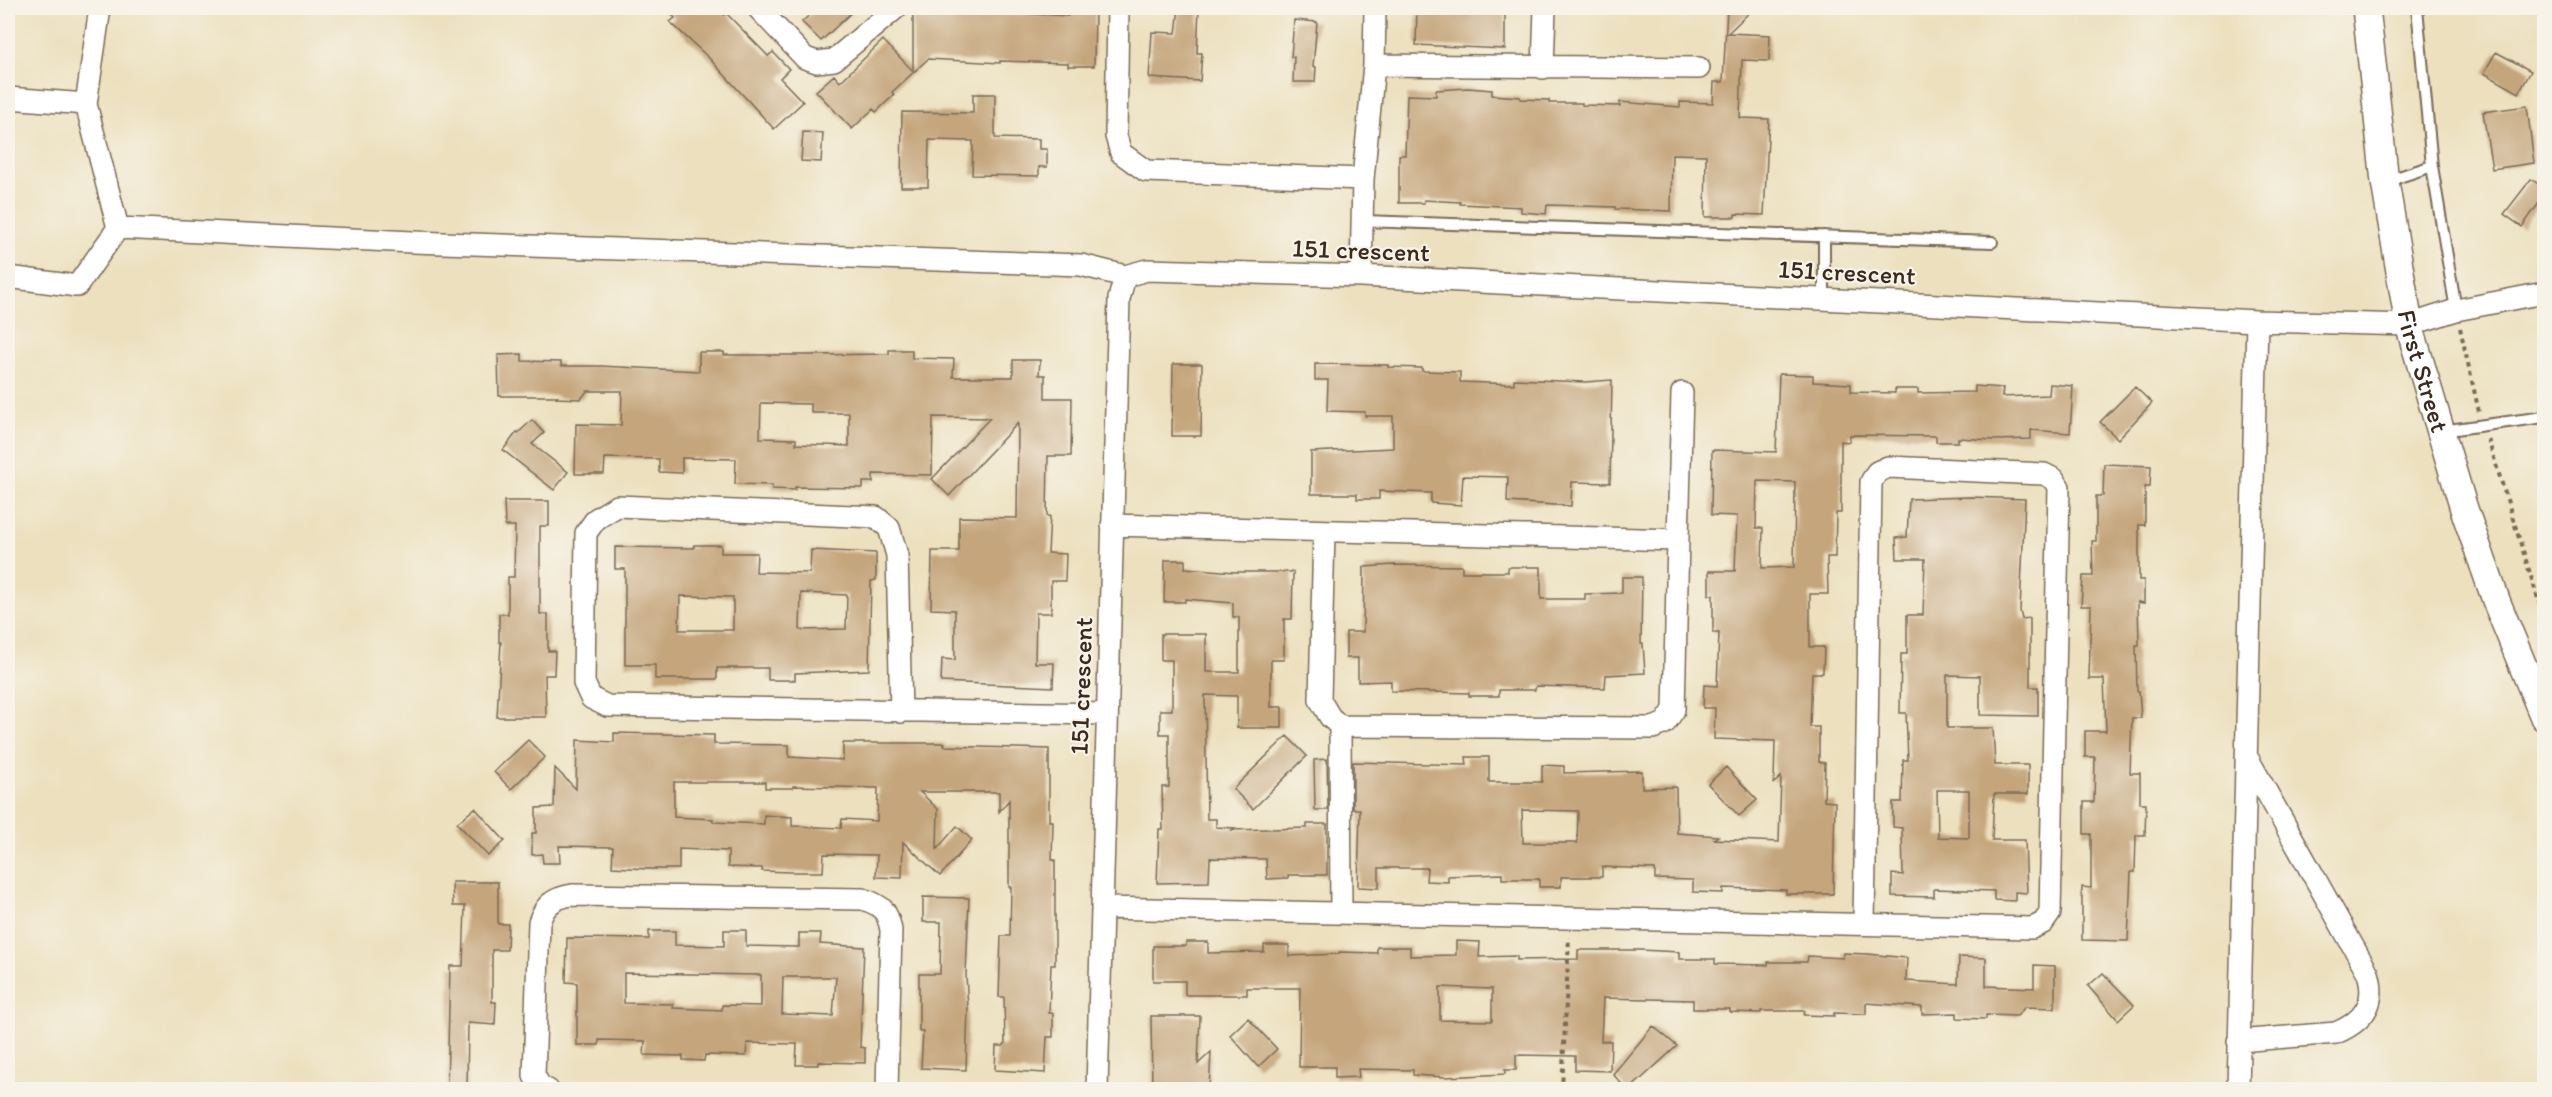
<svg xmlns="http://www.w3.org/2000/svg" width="2552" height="1097" viewBox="0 0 2552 1097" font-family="Itim,sans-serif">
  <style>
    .building { fill: #c4a57c; fill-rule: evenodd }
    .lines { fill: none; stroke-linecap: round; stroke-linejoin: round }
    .service-casing { stroke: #796a56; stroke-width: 14 }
    .minor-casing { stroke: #796a56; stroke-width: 24 }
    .tertiary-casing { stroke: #796a56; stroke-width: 30 }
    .path { stroke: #796a56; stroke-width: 4; stroke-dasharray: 4.5 4.5; stroke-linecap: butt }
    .service { stroke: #fff; stroke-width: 10 }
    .minor { stroke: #fff; stroke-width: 21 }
    .tertiary { stroke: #fff; stroke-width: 27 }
    .labels { text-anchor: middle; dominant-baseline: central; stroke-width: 4.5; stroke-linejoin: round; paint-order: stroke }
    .street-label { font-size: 26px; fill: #3b2a1e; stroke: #f7f3e8 }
  </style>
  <rect width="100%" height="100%" fill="#f7f3e8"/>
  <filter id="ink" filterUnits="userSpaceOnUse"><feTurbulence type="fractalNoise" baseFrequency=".0167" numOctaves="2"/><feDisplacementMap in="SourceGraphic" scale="12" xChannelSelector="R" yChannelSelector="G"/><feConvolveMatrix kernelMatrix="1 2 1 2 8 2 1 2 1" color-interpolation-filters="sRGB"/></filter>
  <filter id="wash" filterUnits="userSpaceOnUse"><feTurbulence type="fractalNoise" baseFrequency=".008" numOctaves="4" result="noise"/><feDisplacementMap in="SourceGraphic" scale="24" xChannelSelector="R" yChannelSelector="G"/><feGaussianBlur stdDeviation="1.35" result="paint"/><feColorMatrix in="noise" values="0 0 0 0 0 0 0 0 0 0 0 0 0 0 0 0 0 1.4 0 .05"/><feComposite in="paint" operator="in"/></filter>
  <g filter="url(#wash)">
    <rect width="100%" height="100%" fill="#ece0be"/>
    <g id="blocks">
      <path class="building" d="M665,8H718L724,15L726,13L768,56L773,52L789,69L780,78L803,102L774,129L709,58L670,22L675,18Z
        M817,8H856L821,41L802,22Z
        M913,8H935L1008,15V13L1068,16V12H1095L1094,66H1068V63L1000,61V63L928,59L892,92L894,95L876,112L873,109L852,129L816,91L834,75L840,82L883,40L913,71Z
        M1179,8H1199L1197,53H1202L1200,81L1149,78L1152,32L1176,33Z
        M1417,8H1505V49L1416,45Z
        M1727,8H1754L1728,33L1770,35L1769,61L1742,60L1740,118L1769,119L1764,215L1735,214V217H1705L1706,155L1672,154L1671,211L1615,209V207L1547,205L1546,214L1521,212V207L1460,204V202L1424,200V203H1399V155H1405L1407,95L1436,96V90L1468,88L1492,90V95L1520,97V99L1549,100V103H1582V105L1620,106V102L1680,107V102L1713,103L1714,82H1723Z
        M1294,20L1317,22L1313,67H1316L1315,82H1293L1294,57H1291Z
        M2496,52L2531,71L2519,93L2484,73Z
        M973,94H995V138L1039,139V149H1047V167H1039V176L972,175L973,141L929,140L928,187H901L902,112L973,113Z
        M2527,106L2534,163L2492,169L2483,112Z
        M803,132L823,133L821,162L801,161Z
        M2531,179L2544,188V196L2522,227L2504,214Z
        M889,350H912V358L954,359L953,377H1013V360H1040L1039,375H1045V398H1072L1071,456H1048L1047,516H1050L1048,553L1066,554L1065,581H1051V613H1036L1035,663H1054L1053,687L941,682L942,659L955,660V610L931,609L932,551H959V517L1017,518L1018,423L949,496L932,479L990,418L933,417L932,475L873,474V482H863V488L795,487V490L772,489V485L735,484L736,459L682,458V473L659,472V459L605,458L604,474H575L576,424L621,425L622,391H587L581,399L556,398L558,396H499L498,355L522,354V361L561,362V366H600L699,371V352H724V355H813L889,354ZM761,403L811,404V413H849V446L796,444V439L760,438Z
        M1173,364H1202L1201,436H1172Z
        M1315,364L1388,365V367L1422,368V371L1460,372V382L1514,384V379L1585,382L1612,380L1610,483L1572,482L1571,506L1507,502L1508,477L1463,476L1461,505L1431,503V493L1379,491V499H1357V494H1311V452L1393,448V416H1365V412L1327,411L1328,380H1315Z
        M1779,374L1813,375V382L1851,384V392L1895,393V389H1918V393L1975,392V386L2003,388L2002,397L2049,395L2050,384L2073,386L2070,433L2031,430V439L1994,440L1958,438V442H1936V436L1850,435L1849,442L1841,441V513H1836L1835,557H1827L1828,594H1810V647H1824L1823,673H1812L1810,727H1819V762L1825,763L1824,801L1835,802L1833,894H1786V890L1723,888V893L1693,892V880L1655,879V869L1602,867V877H1561V887H1539V879H1502V874L1448,876V882L1426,881L1427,868H1379V888L1358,887L1360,809H1353V762L1467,765L1466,757H1489V782H1542V765L1564,766V773L1642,771V788L1676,787L1677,833L1718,836L1714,839L1779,842L1781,777L1774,783L1775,741L1714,739L1715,708H1703L1704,685L1717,686L1719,633H1713V595H1709V571H1735L1737,516L1711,515L1712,450L1776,452ZM1757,481L1795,482L1794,567L1762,568L1763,528H1756ZM1522,810L1578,811L1577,843H1523Z
        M2135,387L2152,403L2118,439L2100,422Z
        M532,420L544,433L532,444L568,472L554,490L503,450L517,432L518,433Z
        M2104,464L2151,466L2150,487H2145V525H2139V580H2144V603L2138,602L2139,645H2136L2137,691H2139L2141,718H2132L2130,773H2140V803H2146L2145,835H2136L2135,872H2131L2128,941L2082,940V887L2091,888V834H2084V802H2094L2095,757H2085V731H2106L2104,679H2089L2091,606H2081L2083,576H2093L2092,541H2096V496H2103Z
        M1970,497L2025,499L2020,611L2022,619L2030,618V687H2038V716L1980,715V676L1947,675V728H1993L1995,765H2028V794H1994L1992,840H2025L2027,893L2015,892V901L1994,900V891L1934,889V897L1892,896V874L1903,875L1902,828L1893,827V802H1902L1903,760H1908L1906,713H1900L1901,654H1907V615H1923L1925,559H1897L1896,538L1907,537L1909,499ZM1937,790H1969V838L1938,837Z
        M504,501H549V526H540V614H548V651H555L554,675H545L546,717H497L501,642H499V614H508V577H514L515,526H505Z
        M694,545H721V553H757L756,572L810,573L811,550L876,553V580L871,581L869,670L795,673V680H768V668H717V679H655V665H625V569H615V547L694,548ZM801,593L847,595L846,629L800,630ZM680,596L733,597V630H679Z
        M1165,560H1185V568L1235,572H1293L1292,619H1284V660H1271V707H1282V728H1237V696L1205,695L1207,819H1216V827L1235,828L1232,830L1307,828V824H1327V875H1288V878L1267,879L1266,859L1210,858L1209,882L1157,883L1159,829H1163L1162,787H1169V734H1160V710H1172V660H1161V634H1206V672H1239V617H1233V603L1185,599V602H1164Z
        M1394,565L1462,566V572H1508V567H1541V599H1585V594L1622,593V577H1642L1641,644H1643L1645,673L1606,675L1605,688L1536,686L1535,690H1499V696H1469V693L1391,691V681L1358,682V658H1346V632H1363L1364,567Z
        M614,733L714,735V744L789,745V757L843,760V743H945L944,746L1049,749V821H1053L1052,860H1055V965H1051L1049,1013H1053V1037H1047L1045,1073L995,1070L996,1046H1003L1005,1044L1004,997H999L1001,936H1010L1011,887H1009V800L999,812V792H920L938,809L937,849L957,826L972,840L940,876L903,842L902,878L876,877L877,855L824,854L823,872H790L762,871V868L728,867V851L679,849V869H648L612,867L613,847L559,846L560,863H543L542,854L532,855V833H536V808L554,807L555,768L576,789L577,740L614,742ZM674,782H765V788H793V786L878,788L877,821L842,819L841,828L792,826V817L764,815V824L713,822V819L674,817Z
        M1287,736L1307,756L1253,809L1233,789Z
        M528,740L545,757L511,789L494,772Z
        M1327,759L1328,810H1315L1314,760Z
        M1726,767L1757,800L1739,816L1708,784Z
        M475,808L505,841L488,856L457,823Z
        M452,882H498V924H508L507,950H492V1002H496L495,1025L468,1023L467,1089H447L450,966H463L465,906H453Z
        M923,897L969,898L966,975L968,1008L966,1070L921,1068L923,1031H919V974H940L941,922H923Z
        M724,930H746V946L799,947V933H821L820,944L864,947L860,1047L865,1048V1063L818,1062V1065H796L797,1044L747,1043L746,1056L705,1055L704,1061L683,1060V1056L644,1055L645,1041L599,1040V1045H577V983L566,982L567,938L649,939V931H675V945L724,946ZM624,973L761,975V1006L722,1005V1010L673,1008V1004L624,1003ZM783,977H836L833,1016L782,1014Z
        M1456,941L1480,942L1479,957L1517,956V960L1578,959V950H1640L1679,952V959H1715V964L1768,965V962H1807L1808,956L1843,958V953L1868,954L1907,958L1906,981L1958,984L1959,957L1986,958V986L2034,988V965L2055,966V1008L2025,1007L2017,1016L1986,1015V1019L1957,1018V1013L1922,1014V1007L1866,1003V1014L1834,1013V1016L1804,1015L1805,1011H1761V1013L1730,1012V1009H1693V1000L1603,998L1601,1041H1611L1610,1071L1575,1070V1056L1516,1055V1070H1505V1074L1445,1077L1413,1075V1070L1358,1069L1359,1077L1335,1078V1067H1299L1300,988H1247V995H1185V981H1153V946H1186V942H1208V953L1264,952V945H1289V956L1339,954V952L1377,953V947H1410V956L1456,955ZM1440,987L1492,989V1021L1440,1020Z
        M2103,973L2134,1005L2118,1020L2088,986Z
        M1151,1016H1200L1198,1064L1211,1052L1209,1089H1152Z
        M1248,1018L1277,1049L1258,1067L1230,1035Z
        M1653,1026L1677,1046L1630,1089H1626L1613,1074Z"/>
    </g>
  </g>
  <g filter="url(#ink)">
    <use href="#blocks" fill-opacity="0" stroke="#796a56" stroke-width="1.5"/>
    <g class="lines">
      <g class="service-casing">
        <path id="service" d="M2417,8L2432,166L2456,310
          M2387,181L2432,166
          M1363,221L1992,242
          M1824,236V298
          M2441,431L2544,417"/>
      </g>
      <g class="minor-casing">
        <path id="minor" d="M100,8L86,104L118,228
          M758,8L805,58L817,62L834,60L896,8
          M1118,8L1116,136L1121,153L1146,171L1363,179
          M1374,65L1699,68
          M1543,68L1545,8
          M8,98L86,104
          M118,228L413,242L1081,265L1125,276L1147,270L1361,276L2257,321L2409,325L2456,310L2544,293
          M1361,276L1363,179L1374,65L1375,8
          M8,277L77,286L118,228
          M1112,525L1678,540L1674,710L1665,723L1653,728L1340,726L1330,717L1320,700L1324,531
          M1678,540L1682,393
          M901,712L897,555L889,528L876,517L617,506L596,519L586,533L584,683L591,698L607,706L1107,714
          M1340,726L1341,913
          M1102,908C1412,915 1722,921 2032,928L2043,923L2050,913L2059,487L2054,479L2044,474L1888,467L1877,472L1871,482L1864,924
          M2238,1041L2336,1033C2364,1021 2377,1003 2368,973L2247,757
          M548,1090L541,1087L534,1076L539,922C545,905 553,898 572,895L863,899C883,906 887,910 891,930L887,1090
          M1097,1090L1119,299L1125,276
          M2238,1090L2257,321"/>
      </g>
      <g class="tertiary-casing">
        <g id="tertiary">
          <path id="s1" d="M2366,8L2385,182L2409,325L2464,509L2497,603L2544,717"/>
        </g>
      </g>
      <path class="path" d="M2460,328L2479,412
        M2488,439L2544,618
        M1562,1090L1569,937"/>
      <use href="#service" class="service"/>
      <use href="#minor" class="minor"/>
      <use href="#tertiary" class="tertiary"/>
    </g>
  </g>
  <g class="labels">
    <g class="street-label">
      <text transform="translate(1361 250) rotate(2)">151 crescent</text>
      <text transform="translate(1847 272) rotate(3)">151 crescent</text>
      <text stroke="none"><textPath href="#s1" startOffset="368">First Street</textPath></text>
      <text transform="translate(1081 686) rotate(-88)">151 crescent</text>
    </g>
  </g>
  <rect width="2552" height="1097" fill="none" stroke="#f7f3e8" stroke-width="30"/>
</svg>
